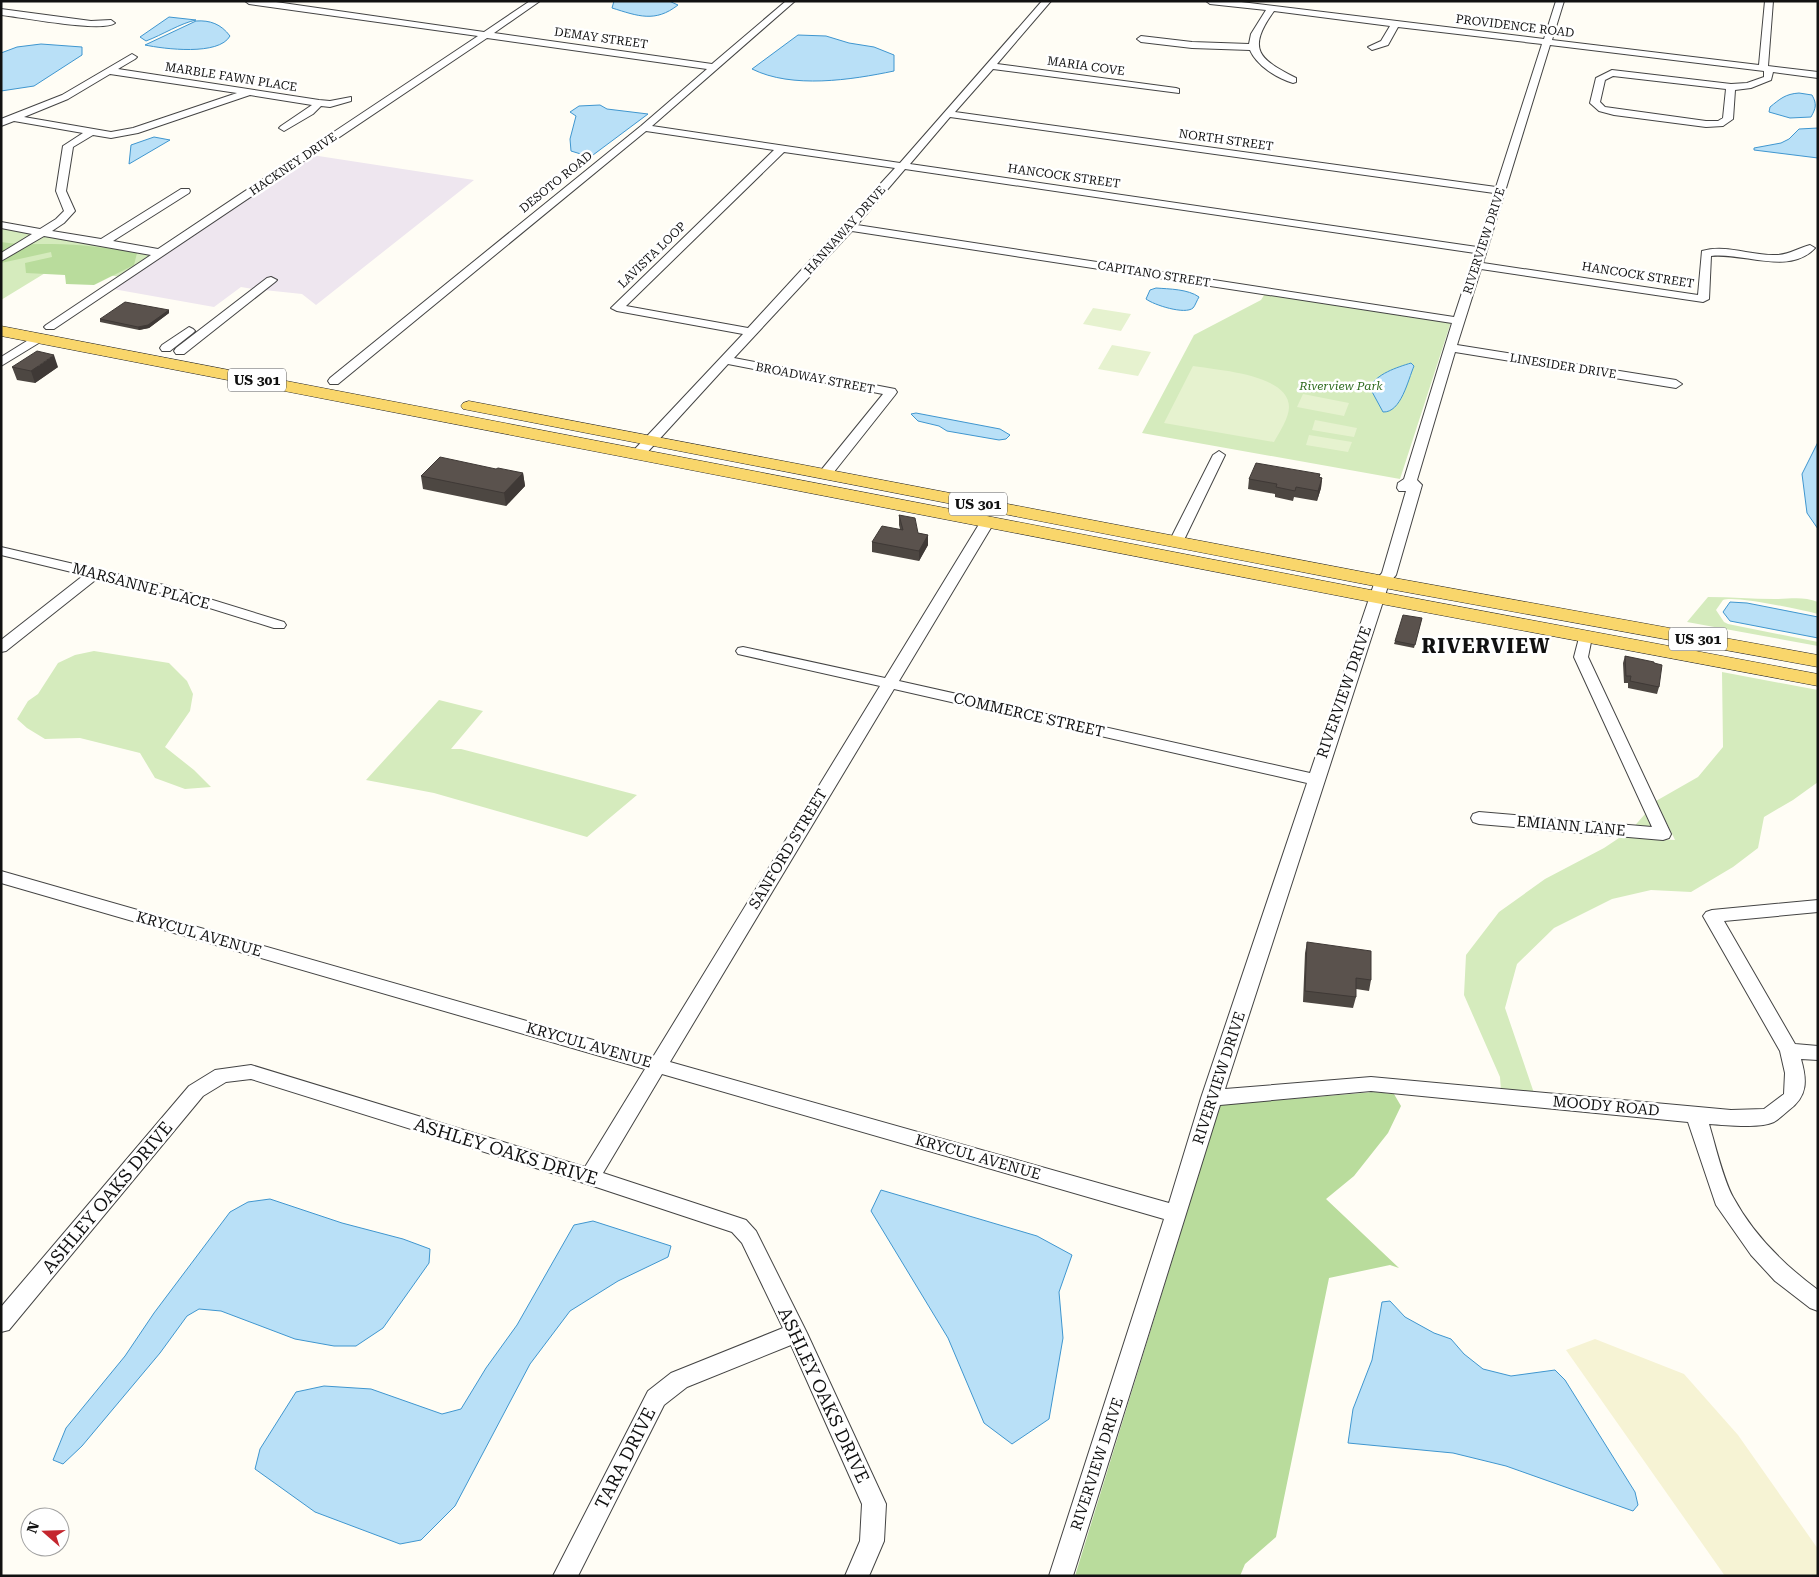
<svg xmlns="http://www.w3.org/2000/svg" width="1819" height="1577" viewBox="0 0 1819 1577" font-family="'Roboto Serif',serif">
  <style>
    .industrial { fill: #eee6ef }
    .farmland { fill: #f6f3d4 }
    .green { fill: #d5ebbd }
    .forest { fill: #b9dc9c }
    .pitch { fill: #e6f2cf }
    .water { fill: #b9e0f7; stroke: #3f96cf }
    .lines { fill: none; stroke-linecap: round; stroke-linejoin: round }
    .minor-casing { stroke: #444; stroke-width: 2 }
    .major-casing { stroke: #222; stroke-width: 1 }
    .minor { fill: #fff; fill-rule: evenodd }
    .major { fill: #f9d66b; fill-rule: evenodd }
    .wall { fill: #4d4742 }
    .shaded-wall { fill: #3f3936 }
    .building { fill: #5a524d; stroke: #3f3936 }
    .labels { text-anchor: middle; dominant-baseline: central; stroke-width: 5; stroke-linejoin: round; paint-order: stroke }
    .far-street-label { font-size: 12px; fill: #111; stroke: #fff }
    .far-park-label { font-size: 12px; font-style: italic; fill: #2f6b1f; stroke: #fff }
    .shield { fill: #fff; stroke: #585858; stroke-width: 1 }
    .shield-label { font-size: 14px; font-weight: bold; fill: #111 }
    .street-label { font-size: 15px; fill: #111; stroke: #fff }
    .near-street-label { font-size: 18px; fill: #111; stroke: #fff }
    .district-label { font-size: 20px; font-weight: bold; letter-spacing: 1px; fill: #111; stroke: #fff }
  </style>
  <rect width="100%" height="100%" fill="#fffdf5"/>
  <path class="industrial" d="M312,155L474,180L316,305L302,294L264,290L278,279L269,277L253,289L241,287L214,307L113,289Z"/>
  <path class="farmland" d="M1595,1339L1684,1374L1738,1435L1818,1549V1576H1725L1566,1350Z"/>
  <path class="green" d="M1,226L158,253L121,277L55,267L1,300Z
    M1266,292L1451,322L1400,479L1142,433L1194,335L1261,300Z
    M1708,597C1730,597 1752,599 1775,599C1790,599 1803,596 1818,602V614C1803,610 1734,595 1723,600L1716,610L1724,622L1728,624L1818,642V646L1687,622Z
    M94,651L169,663L187,681L193,694L190,711L165,747L194,770L211,787L185,789L155,778L140,753L80,738L45,739L27,728L17,719L28,701L38,694L58,663L75,655Z
    M1722,672L1818,690V782L1793,800L1764,817L1758,848L1733,867L1691,892L1651,890L1612,899L1554,928L1517,964L1505,1008L1534,1093L1501,1090L1500,1077L1464,995L1466,955L1499,912L1545,879L1604,848L1631,830L1645,814L1657,839L1675,840L1656,801L1698,777L1723,747Z
    M439,700L483,711L451,749H461L637,795L587,837L434,793L366,780Z"/>
  <path class="forest" d="M1,242C18,245 34,244 52,244C80,244 109,248 137,253L134,265L94,285L66,284L65,275L26,273L25,263L52,257L51,252L1,263Z
    M1374,1092L1394,1094L1401,1106L1388,1133L1354,1176L1326,1199L1399,1268L1390,1265L1329,1278L1276,1537L1245,1564L1240,1576H1075L1220,1105Z"/>
  <path class="pitch" d="M1093,308L1131,314L1121,331L1083,324Z
    M1112,345L1151,352L1138,376L1098,369Z
    M1193,366C1216,370 1289,374 1289,407C1289,418 1279,433 1274,442L1164,423Z
    M1303,394L1349,403L1344,416L1297,407Z
    M1315,420L1357,428L1354,437L1312,430Z
    M1309,435L1352,442L1348,452L1306,445Z"/>
  <path class="water" d="M614,1H669L678,5C655,23 638,16 612,8Z
    M169,17L196,20C181,23 162,35 146,41L140,37Z
    M196,21C210,20 221,24 230,36C219,56 164,49 145,45Z
    M798,35L826,36L849,43L874,47L894,55V71C851,80 792,89 752,69Z
    M41,44L82,47V55L34,86L1,91V53L17,47Z
    M1799,93L1812,95C1817,104 1816,108 1811,117L1790,118L1769,112L1770,107C1780,99 1785,94 1799,93Z
    M600,105L607,109L648,114L593,155H584L571,151L570,139L576,116L570,112L579,106Z
    M1818,128V158L1754,150V148L1781,143L1789,139L1799,129Z
    M154,137L170,140L129,164L131,145Z
    M1156,288C1169,289 1188,289 1199,297C1197,300 1195,306 1193,308C1185,315 1154,305 1146,299L1150,290Z
    M1411,363L1414,366C1408,380 1401,413 1383,412L1370,388C1375,374 1398,367 1411,363Z
    M916,413L1000,429L1010,435L1006,439L999,440L947,431L939,426L918,421L911,414Z
    M1818,442V529L1807,513L1802,474Z
    M1730,602L1747,603L1818,617V638L1730,621L1723,612Z
    M881,1190L1037,1236L1072,1255L1059,1292L1063,1338L1049,1419L1012,1444L984,1423L948,1338L871,1211Z
    M270,1199L342,1223L403,1239L430,1249L429,1263L383,1328L356,1346H334L295,1339L221,1311L199,1309L187,1316L160,1353L82,1446L63,1464L53,1460L66,1428L125,1356L154,1313L230,1212L248,1202Z
    M593,1221L671,1246L668,1257L618,1281L570,1311L530,1364L455,1506L421,1540L400,1544L315,1512L255,1469L260,1449L296,1392L324,1386L371,1389L442,1414L461,1409L486,1368L517,1325L574,1225Z
    M1390,1301L1405,1317L1434,1333L1451,1339L1464,1354L1483,1369L1511,1376L1555,1370L1565,1380L1635,1492L1638,1505L1633,1511L1506,1466L1453,1453L1348,1443L1353,1409L1372,1360L1382,1302Z"/>
  <g class="lines">
    <g class="minor-casing">
      <path id="minor" d="M245,1H269L484,32L530,1H540L494,33L712,64L786,1H795L652,126L900,163L1042,1H1051L997,64L1176,88L1179,89V93L993,69L955,112L1496,187L1542,44L1398,27L1388,45L1372,50L1368,47L1381,41L1390,26L1274,11C1246,50 1259,59 1296,78V82L1293,83C1277,78 1257,66 1250,50L1192,48L1141,42L1137,39L1141,36L1192,42L1249,44L1251,34L1266,10L1210,4L1206,1H1233L1544,39L1556,1H1564L1552,40L1759,65L1765,1H1773L1768,66L1818,72V78L1773,72L1771,80L1751,88L1735,90L1733,119L1723,126L1706,127L1614,115L1599,111L1590,103L1596,78L1612,70L1731,84L1747,83L1764,77V71L1550,45L1483,263L1698,295L1702,251C1727,244 1751,256 1776,255C1789,255 1798,248 1810,245L1815,248C1789,276 1743,252 1711,256L1709,299L1703,302L1481,269L1457,345L1676,380L1682,384L1676,388L1455,352L1417,480L1422,485L1396,575L1389,583L1225,1089L1371,1077L1731,1110L1764,1109L1784,1094L1785,1073L1780,1051L1703,916L1706,912L1712,910L1818,900V912L1724,921L1795,1044L1818,1046V1060L1801,1059C1807,1080 1808,1096 1789,1110C1784,1114 1779,1119 1774,1122C1758,1129 1726,1125 1709,1124C1715,1144 1723,1179 1733,1197C1753,1234 1784,1265 1818,1290V1311L1810,1308L1775,1281L1751,1255L1716,1205L1688,1122L1371,1091L1220,1105L1073,1576H1049L1164,1219L662,1074L603,1173L746,1220L756,1231L807,1333L886,1504L884,1541L869,1576H845L860,1541L862,1504L791,1345L687,1387L664,1405L578,1576H553L648,1391L671,1373L783,1328L742,1243L732,1232L590,1185L251,1079L226,1082L203,1096L9,1330L1,1332V1307L189,1086L215,1070L251,1065L585,1167L645,1069L1,883V871L653,1057L880,686L738,654L736,651L738,648L743,647L885,678L981,521L988,517L995,521L899,681L1310,773L1375,581L1382,573L1406,491H1399L1397,488L1398,483L1404,479L1452,323L852,231L734,358L895,389L897,392L895,395L830,477L825,478L818,474L883,394L728,364L643,457L638,458L632,454L633,451L743,334L617,311L611,308L774,150L646,131L338,384H330L328,381L330,378L641,126L707,69L487,38L54,329H46L44,327L46,325L151,255L44,236L1,261V253L32,234L1,228V222L40,229L56,219L64,211L56,191L63,146L83,133L14,121L1,126V119L62,95L132,54L137,57L135,59L118,69L319,100L330,101L351,97V101L330,107L321,106L313,114L284,131L279,128L281,126L312,105L250,95L138,133L111,138L93,135L73,147L66,191L75,211L64,223L52,231L101,239L181,189H189L190,191L189,193L113,241L158,249L478,36L249,4ZM110,74L237,93L133,128L111,132L24,117L68,99ZM1613,76L1726,89L1723,118L1718,121H1706L1605,107L1600,102L1605,80ZM950,117L1494,193L1477,247L910,164ZM784,152L895,168L748,328L626,306ZM905,169L1475,253L1454,317L857,225ZM894,689L1307,783L1201,1098L1169,1203L670,1062Z
        M1,9L91,21L111,20L115,23C103,33 21,17 1,15Z
        M271,277L277,280L275,282L184,354H176L174,351L176,348L267,278Z
        M189,327L193,329L195,331L193,333L170,351H162L160,348L162,345Z
        M38,334L42,335L44,338L42,341L1,366V357Z
        M1219,451L1225,455L1183,542L1181,545H1171L1169,542L1213,455Z
        M1,547L164,585L284,622L286,625L284,628H274L155,591L98,578L6,651L1,652V640L84,575L1,555Z
        M1585,633L1590,634L1592,637L1588,657L1671,834L1669,838L1663,840L1479,824L1473,822L1471,818L1473,814L1479,812L1652,827L1574,657L1580,634Z"/>
    </g>
    <g class="major-casing">
      <path id="major" d="M1,326L1376,591L1818,674V686L1376,603L1,336Z
        M469,401L1400,579L1818,655V667L1400,591L463,409L461,406L463,403Z"/>
    </g>
    <use href="#minor" class="minor"/>
    <use href="#major" class="major"/>
  </g>
  <path class="wall" d="M169,310V313L149,328L139,330L100,322V319Z
    M12,367H58L35,383L17,380Z
    M496,469L523,473L525,486L506,506L423,489L421,476Z
    M1320,477L1322,478L1321,488L1317,501L1294,497L1293,501L1275,497V494L1248,489L1249,479Z
    M899,515L918,533L928,535V545L919,561L872,552V542L900,529L899,525Z
    M1422,618L1414,648L1394,644L1395,641Z
    M1625,656L1654,663L1659,687L1657,694L1628,688V683H1624L1623,663Z
    M1307,942L1371,980L1369,991L1356,989V997L1353,1008L1303,1002L1305,953Z"/>
  <path class="shaded-wall" d="M169,310V313L149,328L139,330L138,327Z
    M54,355L58,367L35,383L31,371Z
    M523,473L525,486L506,506L504,493Z
    M1322,478L1321,488L1317,501L1318,491Z
    M928,535V545L919,561V551Z"/>
  <path class="building" d="M125,302L169,310L148,325L138,327L100,319Z
    M37,351L54,355L31,371L12,367Z
    M440,457L496,469L498,468L523,473L504,493L421,476Z
    M1256,463L1320,474L1319,477L1322,478L1318,491L1296,487L1295,491L1276,487L1277,484L1249,479Z
    M899,515L915,518L918,533L928,535L919,551L872,542L882,526L903,530Z
    M1403,615L1422,618L1415,645L1395,641Z
    M1625,656L1654,662V663L1662,665L1659,687L1630,681L1631,676H1626Z
    M1307,942L1371,951V980L1356,978V997L1305,991Z"/>
  <g class="labels">
    <g class="far-street-label">
      <text transform="translate(1515 26) rotate(7)">PROVIDENCE ROAD</text>
      <text transform="translate(601 38) rotate(8)">DEMAY STREET</text>
      <text transform="translate(1086 66) rotate(8)">MARIA COVE</text>
      <text transform="translate(231 77) rotate(9)">MARBLE FAWN PLACE</text>
      <text transform="translate(1226 140) rotate(8)">NORTH STREET</text>
      <text transform="translate(293 164) rotate(-34)">HACKNEY DRIVE</text>
      <text transform="translate(1064 176) rotate(8)">HANCOCK STREET</text>
      <text transform="translate(556 182) rotate(-39)">DESOTO ROAD</text>
      <text transform="translate(845 230) rotate(-48)">HANNAWAY DRIVE</text>
      <text transform="translate(1484 241) rotate(-72)">RIVERVIEW DRIVE</text>
      <text transform="translate(652 255) rotate(-44)">LAVISTA LOOP</text>
      <text transform="translate(1154 274) rotate(9)">CAPITANO STREET</text>
      <text transform="translate(1638 275) rotate(9)">HANCOCK STREET</text>
      <text transform="translate(1563 366) rotate(9)">LINESIDER DRIVE</text>
      <text transform="translate(815 378) rotate(11)">BROADWAY STREET</text>
    </g>
    <g class="far-park-label">
      <text x="1341" y="386">Riverview Park</text>
    </g>
    <g class="shield">
      <rect x="228" y="368.5" width="58" height="23" rx="4"/>
      <rect x="949" y="492.5" width="58" height="23" rx="4"/>
      <rect x="1669" y="627.5" width="58" height="23" rx="4"/>
    </g>
    <g class="shield-label">
      <text x="257" y="380">US 301</text>
      <text x="978" y="504">US 301</text>
      <text x="1698" y="639">US 301</text>
    </g>
    <g class="street-label">
      <text transform="translate(141 586) rotate(15)">MARSANNE PLACE</text>
      <text transform="translate(1344 692) rotate(-71)">RIVERVIEW DRIVE</text>
      <text transform="translate(1029 715) rotate(13)">COMMERCE STREET</text>
      <text transform="translate(1571 826) rotate(5)">EMIANN LANE</text>
      <text transform="translate(788 849) rotate(-59)">SANFORD STREET</text>
      <text transform="translate(199 934) rotate(16)">KRYCUL AVENUE</text>
      <text transform="translate(589 1045) rotate(16)">KRYCUL AVENUE</text>
      <text transform="translate(1219 1078) rotate(-72)">RIVERVIEW DRIVE</text>
      <text transform="translate(1606 1106) rotate(5)">MOODY ROAD</text>
      <text transform="translate(978 1157) rotate(16)">KRYCUL AVENUE</text>
      <text transform="translate(1097 1464) rotate(-72)">RIVERVIEW DRIVE</text>
    </g>
    <g class="near-street-label">
      <text transform="translate(506 1151) rotate(17)">ASHLEY OAKS DRIVE</text>
      <text transform="translate(107 1197) rotate(-50)">ASHLEY OAKS DRIVE</text>
      <text transform="translate(824 1395) rotate(65)">ASHLEY OAKS DRIVE</text>
      <text transform="translate(625 1458) rotate(-63)">TARA DRIVE</text>
    </g>
    <g class="district-label">
      <text x="1486" y="646">RIVERVIEW</text>
    </g>
  </g>
  <rect width="1819" height="1577" fill="none" stroke="#111111" stroke-width="5"/>
  <g transform="translate(45 1532) rotate(290)"><circle r="24" fill="#ffffff" stroke="#a0a0a0"/>
  <path d="M0-4L9 19L0 12L-9 19Z" fill="#c4262e"/>
  <text y="-8" font-size="14" font-weight="bold" text-anchor="middle" fill="#111111">N</text>
  </g>
</svg>
